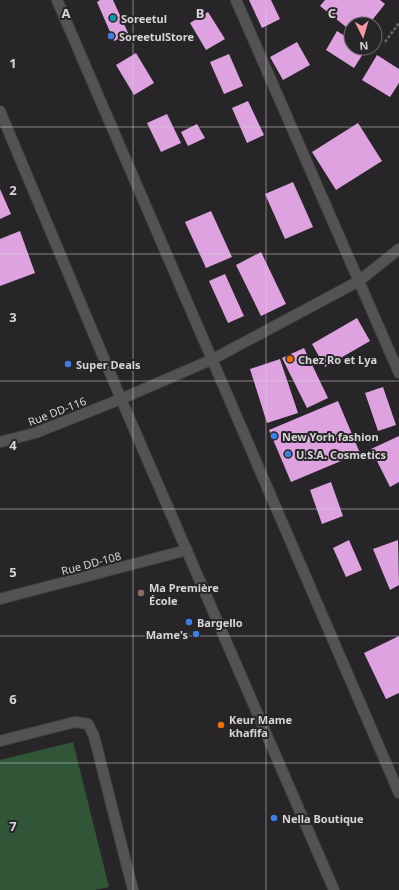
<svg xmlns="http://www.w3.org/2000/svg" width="399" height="890" viewBox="0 0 399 890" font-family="'Noto Sans',sans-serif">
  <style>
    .green { fill: #305537 }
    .building { fill: #dda2df }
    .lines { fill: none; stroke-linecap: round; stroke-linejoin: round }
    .street-casing { stroke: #444144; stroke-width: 12 }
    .secondary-casing { stroke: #444144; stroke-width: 12 }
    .path { stroke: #676467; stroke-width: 2.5; stroke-dasharray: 3 2; stroke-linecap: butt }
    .street { stroke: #555255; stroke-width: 10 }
    .secondary { stroke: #555255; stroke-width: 10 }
    .grid { fill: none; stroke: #d6d4d6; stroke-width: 1; stroke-opacity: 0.55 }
    .culture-dot { fill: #0f9aa8; stroke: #282528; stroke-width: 1.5 }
    .shop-dot { fill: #3f7fe0; stroke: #282528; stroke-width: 1.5 }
    .food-dot { fill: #e8710a; stroke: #282528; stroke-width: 1.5 }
    .education-dot { fill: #8d6e63; stroke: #282528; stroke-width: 1.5 }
    .labels { text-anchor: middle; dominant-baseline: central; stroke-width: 4; stroke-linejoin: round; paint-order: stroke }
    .poi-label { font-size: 11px; font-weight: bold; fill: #d6d4d6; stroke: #282528; text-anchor: start }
    .street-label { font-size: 11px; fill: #d6d4d6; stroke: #282528 }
    .grid-label { font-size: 13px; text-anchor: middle; font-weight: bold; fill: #d6d4d6; stroke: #282528; stroke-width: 4; stroke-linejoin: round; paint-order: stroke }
  </style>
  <rect width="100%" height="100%" fill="#282528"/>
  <path class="green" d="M73,742L109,887L95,890H0V760Z"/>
  <path class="building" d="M100,0H113L129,35L114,41L97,2Z
    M249,0H271L280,19L262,28Z
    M325,0H380L385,4L369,24H351V31L320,6Z
    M208,12L225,39L206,50L190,23Z
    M337,31L351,40V48L366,49L354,68L326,50Z
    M297,42L310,65L283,80L270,57Z
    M136,53L154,83L134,95L116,65Z
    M229,54L243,86L224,94L210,62Z
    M377,55L399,69V83L390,97L362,80Z
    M248,101L264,135L247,143L232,108Z
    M167,114L181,143L161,152L147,123Z
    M358,123L382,161L336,190L312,152Z
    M197,124L205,138L188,146L181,132Z
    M293,182L313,227L285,239L265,194Z
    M0,189L11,214L0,219Z
    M211,211L232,257L206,268L185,222Z
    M20,231L35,273L0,286V239Z
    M261,252L286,304L261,316L236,265Z
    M225,274L244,316L228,323L209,281Z
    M357,318L370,341L325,367L312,344Z
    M304,348L328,398L307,408L282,358Z
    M280,359L298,413L267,423L250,369Z
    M383,387L396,425L378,431L365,393Z
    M338,401L360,453L291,482L269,430Z
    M399,436V482L390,487L371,449Z
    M331,482L343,516L322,524L310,490Z
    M349,540L362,570L346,577L333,548Z
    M398,540L399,585L390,590L373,549Z
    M399,636V693L386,699L364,653Z"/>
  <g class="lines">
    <g class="street-casing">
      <path id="street" d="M236,0L399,373
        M0,442L35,433L121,399L213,359L359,281L399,249
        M0,599L187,550
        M0,741L75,722L88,724L94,736L133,890"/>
    </g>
    <g class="secondary-casing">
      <path id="secondary" d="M57,0L399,793
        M0,111L121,399L334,890"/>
    </g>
    <path class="path" d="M385,42L399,23"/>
    <use href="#street" class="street"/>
    <use href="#secondary" class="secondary"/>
  </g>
  <path class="grid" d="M133,0V890M266,0V890M0,127H399M0,254H399M0,381H399M0,509H399M0,636H399M0,763H399"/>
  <circle class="culture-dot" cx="113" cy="18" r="4"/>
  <g class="shop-dot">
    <circle cx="111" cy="36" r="4"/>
    <circle cx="68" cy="364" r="4"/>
    <circle cx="274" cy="436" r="4"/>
    <circle cx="288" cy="454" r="4"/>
    <circle cx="189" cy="622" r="4"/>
    <circle cx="196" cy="634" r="4"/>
    <circle cx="274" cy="818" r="4"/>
  </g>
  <g class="food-dot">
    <circle cx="290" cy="359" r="4"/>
    <circle cx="221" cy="725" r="4"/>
  </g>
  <circle class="education-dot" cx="141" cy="593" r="4"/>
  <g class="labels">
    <g class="poi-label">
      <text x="121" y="18">Soreetul</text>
      <text x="119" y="36">SoreetulStore</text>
      <text x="298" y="359">Chez Ro et Lya</text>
      <text x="76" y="364">Super Deals</text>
      <text x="282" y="436">New Yorh fashion</text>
      <text x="296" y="454">U.S.A. Cosmetics</text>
      <text x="149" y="587">Ma Première<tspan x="149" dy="13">École</tspan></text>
      <text x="197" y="622">Bargello</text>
      <text x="188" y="634" text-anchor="end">Mame's</text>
      <text x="229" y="719">Keur Mame<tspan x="229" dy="13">khafifa</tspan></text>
      <text x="282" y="818">Nella Boutique</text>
    </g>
    <g class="street-label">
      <text transform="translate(57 411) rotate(-21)">Rue DD-116</text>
      <text transform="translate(91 563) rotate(-15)">Rue DD-108</text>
    </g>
  </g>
  <g class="grid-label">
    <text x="66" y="18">A</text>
    <text x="200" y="18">B</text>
    <text x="332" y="18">C</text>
    <text x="13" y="68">1</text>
    <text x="13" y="195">2</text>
    <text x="13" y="322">3</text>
    <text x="13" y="450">4</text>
    <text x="13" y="577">5</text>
    <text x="13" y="704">6</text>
    <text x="13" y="831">7</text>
  </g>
  <g transform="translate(363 36) rotate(175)"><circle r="19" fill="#282528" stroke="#6e6b6e"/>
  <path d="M0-3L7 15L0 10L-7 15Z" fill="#f49aa4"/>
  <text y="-6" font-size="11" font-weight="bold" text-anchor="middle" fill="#d6d4d6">N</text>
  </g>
</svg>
